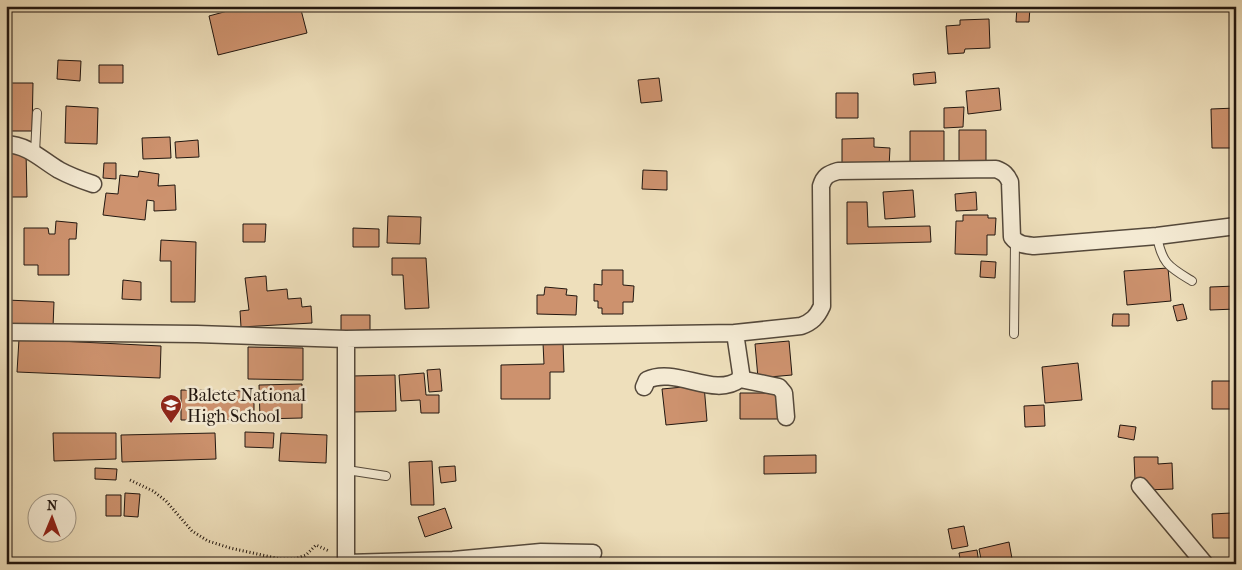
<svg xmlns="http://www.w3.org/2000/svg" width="1242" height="570" viewBox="0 0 1242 570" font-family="'IM FELL French Canon',serif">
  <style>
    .building { fill: #cd926e; stroke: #221710 }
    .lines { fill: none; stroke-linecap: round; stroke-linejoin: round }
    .service-casing { stroke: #55493b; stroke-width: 10 }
    .minor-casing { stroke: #55493b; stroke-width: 19 }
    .path { stroke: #221710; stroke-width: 3; stroke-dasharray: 1 2.5; stroke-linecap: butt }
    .service { stroke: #f4ead3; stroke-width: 8 }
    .minor { stroke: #f4ead3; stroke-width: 16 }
    .labels { text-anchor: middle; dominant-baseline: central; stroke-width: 5; stroke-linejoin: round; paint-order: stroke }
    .poi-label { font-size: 18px; fill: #221710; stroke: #f4ead3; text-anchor: start }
  </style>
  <rect width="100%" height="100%" fill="#eedfbb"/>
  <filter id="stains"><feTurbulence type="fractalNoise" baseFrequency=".004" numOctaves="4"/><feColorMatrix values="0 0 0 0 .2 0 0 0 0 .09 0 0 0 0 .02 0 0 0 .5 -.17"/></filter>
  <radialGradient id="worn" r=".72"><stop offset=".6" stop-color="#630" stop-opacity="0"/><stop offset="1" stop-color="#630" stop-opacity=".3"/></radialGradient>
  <path class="building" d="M246,6H300L307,33L218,55L209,16Z
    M1017,6L1030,7L1029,22H1016Z
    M989,19L990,48L965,49L964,53L948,54L946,26L960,25V20Z
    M58,60L81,61L80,81L57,79Z
    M99,65H123V83H99Z
    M935,72L936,83L914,85L913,74Z
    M659,78L662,101L641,103L638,80Z
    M6,83H33L32,131H6Z
    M999,88L1001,110L968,114L966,91Z
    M836,93H858V118H836Z
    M66,106L98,108L97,144L65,143Z
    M964,107L963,127L944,128V108Z
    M1236,108V148H1212L1211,109Z
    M959,130H986V164H959Z
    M910,131H944V163H910Z
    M170,137L171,158L143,159L142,138Z
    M874,138V147L890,148L889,167L842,164V139Z
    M198,140L199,157L176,158L175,142Z
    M6,152H26L27,197H6Z
    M104,163H116V179L103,178Z
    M643,170L667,171V190L642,189Z
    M139,171L159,174L158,186L175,185L176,210L154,211V201L147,200L145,220L103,215L106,193L118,194L120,175L138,177Z
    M913,190L915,217L885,219L883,192Z
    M976,192L977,210L956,211L955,194Z
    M847,202H867L868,227L930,226L931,242L847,244Z
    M963,215H988V218H996L995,235H987V255L955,254L956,221H963Z
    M388,216L421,217L420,244L387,243Z
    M56,221L77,223L76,239H69V275H38V265H24V228H48L49,234H55Z
    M243,224H266L265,242H243Z
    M353,228L379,229V247H353Z
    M161,240L196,242L195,302H171V261H160Z
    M392,258H426L429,308L405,309L403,275H392Z
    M981,261L996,262L995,278L980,277Z
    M1168,268L1171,301L1127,305L1124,271Z
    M602,270H623V285L634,286L633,302H623V314H602V308H598V301H594V284L602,285Z
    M266,276L267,291L287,289L288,299L301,298L302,307L311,306L312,323L241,327L240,311L249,310L245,278Z
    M123,280L141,282V300L122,299Z
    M1236,286V309L1210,310V287Z
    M545,287L567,289L566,295L577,296L576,315L537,314V295H544Z
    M6,300L54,302L53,327L6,324Z
    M1183,304L1187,319L1177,321L1173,306Z
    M1113,314H1129V326H1112Z
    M341,315H370V330L341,331Z
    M19,339L161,346L160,378L17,372Z
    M789,341L792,375L758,378L755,344Z
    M563,342L564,372H550V399H501V365L544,364L543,343Z
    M248,347L303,348V380L248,379Z
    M1078,363L1082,400L1045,403L1042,367Z
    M440,369L442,391L429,392L427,370Z
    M424,373L426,395H439V413H421L420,400L401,401L399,375Z
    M395,375L396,411L353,412L352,376Z
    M1212,381H1236V409H1212Z
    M302,384V418L260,419L259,385Z
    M704,385L707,421L666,425L662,389Z
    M181,390L254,391V420H181Z
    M740,393H779V419H740Z
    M1044,405L1045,426L1025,427L1024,406Z
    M1120,425L1136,427L1134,440L1118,437Z
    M245,432L274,433L273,448L245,447Z
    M53,433H116V459L54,461Z
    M215,433L216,459L122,462L121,435Z
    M281,433L327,435L326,463L279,461Z
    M816,455V473L764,474V456Z
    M1134,457H1158V464L1172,463L1173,489L1146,490L1145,480H1135Z
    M432,461L434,505H411L409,462Z
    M455,466L456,481L441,483L439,467Z
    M95,468L117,469L116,480L95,479Z
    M125,493L140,494L138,517L124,516Z
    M106,495H121V516H106Z
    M445,508L452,528L425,537L418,517Z
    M1231,513V524H1236V538H1213L1212,514Z
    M964,526L968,546L952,549L948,529Z
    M1009,542L1013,564H982L979,549Z
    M977,550L979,564H961L959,553Z"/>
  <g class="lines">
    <g class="service-casing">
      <path id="service" d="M35,153L37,113
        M1157,236C1162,264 1169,267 1192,281
        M1014,334L1015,242
        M347,470L386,476"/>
    </g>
    <g class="minor-casing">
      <path id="minor" d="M6,144C28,145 42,160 59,170C70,176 81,180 93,184
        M6,332L197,334L346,339L735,333L801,326C812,322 817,317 822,306L821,186C824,176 828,174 838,171L996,169C1004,172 1007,175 1010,182L1012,237C1018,245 1025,245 1034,246L1157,236L1236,226
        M740,379L779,387L784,393L786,417
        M644,387L647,380C676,366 714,399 740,379L741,373L735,333
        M1140,486L1205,564
        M346,563L453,560L541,552L593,553
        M346,564V339"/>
    </g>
    <path class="path" d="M130,480L153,491L166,501L192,531L208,541L230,548L280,559H295L306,555L316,545L329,551"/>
    <use href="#service" class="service"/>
    <use href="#minor" class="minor"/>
  </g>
  <defs>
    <g id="school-pin" transform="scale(1.125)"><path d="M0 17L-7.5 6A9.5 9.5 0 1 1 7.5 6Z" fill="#8f2418" stroke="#f4ead3"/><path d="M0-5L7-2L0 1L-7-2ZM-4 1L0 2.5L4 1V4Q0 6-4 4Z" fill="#fff"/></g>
  </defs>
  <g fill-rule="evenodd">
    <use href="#school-pin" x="171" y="405"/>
  </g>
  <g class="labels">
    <g class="poi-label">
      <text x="187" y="395">Balete National<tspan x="187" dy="21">High School</tspan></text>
    </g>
  </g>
  <rect width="1242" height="570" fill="none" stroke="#eedfbb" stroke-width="25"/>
  <rect x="8" y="8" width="1227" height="555" fill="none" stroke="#221710" stroke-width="2.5"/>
  <rect x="12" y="12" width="1217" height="545" fill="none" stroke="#221710"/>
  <g transform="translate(52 518) rotate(1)"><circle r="24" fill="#f4ead3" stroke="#a09685"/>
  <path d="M0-4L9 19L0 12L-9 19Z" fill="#8f2418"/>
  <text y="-8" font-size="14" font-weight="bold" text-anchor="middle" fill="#221710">N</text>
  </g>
  <rect width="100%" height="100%" filter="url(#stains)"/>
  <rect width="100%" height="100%" fill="url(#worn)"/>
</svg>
